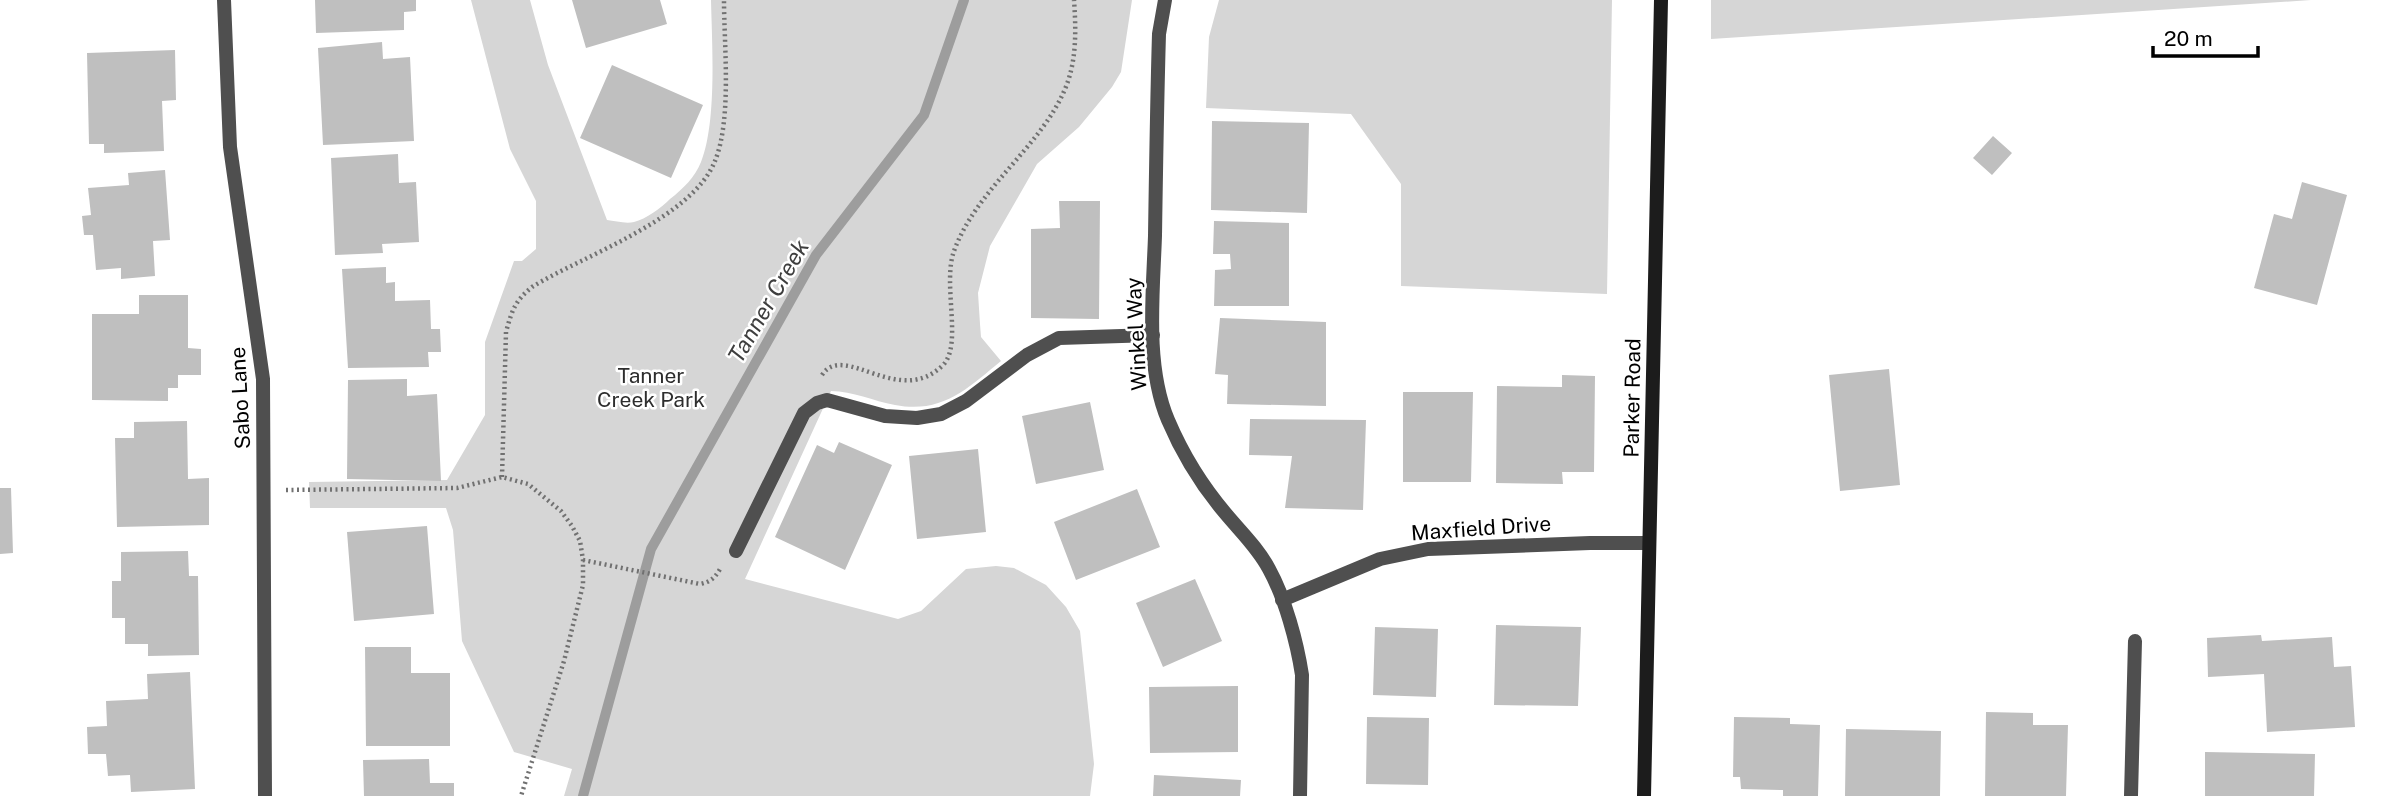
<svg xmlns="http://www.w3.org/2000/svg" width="2391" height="796" viewBox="0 0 2391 796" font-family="'Public Sans',sans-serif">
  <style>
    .green { fill: #d6d6d6 }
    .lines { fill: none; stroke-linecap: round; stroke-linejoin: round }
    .stream { stroke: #9d9d9d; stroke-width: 10 }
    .building { fill: #bfbfbf }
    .path { stroke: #717171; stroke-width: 4.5; stroke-dasharray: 2 3.5; stroke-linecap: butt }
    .lane { stroke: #4f4f4f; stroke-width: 14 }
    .street { stroke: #4f4f4f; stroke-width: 14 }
    .secondary { stroke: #1c1c1c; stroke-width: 14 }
    .labels { text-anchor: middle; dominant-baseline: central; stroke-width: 5; stroke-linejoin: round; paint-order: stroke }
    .street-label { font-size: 21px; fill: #000; stroke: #fff }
    .park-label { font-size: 21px; fill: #2d2d2d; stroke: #fff }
    .water-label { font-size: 23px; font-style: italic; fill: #3e3e3e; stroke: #fff }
  </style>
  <rect width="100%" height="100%" fill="#fff"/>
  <path class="green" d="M471,0H530L548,65L607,220C615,221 626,224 634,222C646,219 661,208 670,199C683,189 695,177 701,162C717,122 712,44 711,0H1132L1121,72L1112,87L1079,127L1037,164L990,246L978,293L980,324L981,337L1001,361C967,389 942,414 895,405C873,401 853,391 831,391L745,579L898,619L921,611L966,569L996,566L1014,568L1046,585L1066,607L1080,631L1094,764L1090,796H564L572,769L514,752L462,641L453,530L446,508H310L309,482L447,480L485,415V342L514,261H522L536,249V201L510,149Z
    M1219,0H1612L1607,294L1401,286V184L1351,114L1206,108L1209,37Z
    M1711,0H2311L1711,39Z"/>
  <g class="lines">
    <path class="stream" d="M583,796L651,549L816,255L924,115L964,0"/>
  </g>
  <path class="building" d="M315,0H416V11L404,12V30L316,33Z
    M572,0H660L667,24L586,48Z
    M382,42L383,59L410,57L414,141L323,145L318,48Z
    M175,50L176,100L162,101L164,151L104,153V144H89L87,53Z
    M612,65L703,105L671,178L580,138Z
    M1212,121L1309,123L1307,213L1211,210Z
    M1993,136L2012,153L1992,175L1973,158Z
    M398,154L399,183L416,182L419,242L382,244L383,253L335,255L331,158Z
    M165,170L170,240L153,241L155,276L121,279V268L96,270L93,235H84L82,216L91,215L88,188L129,185L128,173Z
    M2302,182L2347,195L2317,305L2254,288L2274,214L2292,219Z
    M1059,201H1100L1099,319L1031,318V229L1060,228Z
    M1214,221L1289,223V306H1214L1215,270L1231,269L1230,254H1213Z
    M386,267V283L395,282V301L430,300L431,329H440L441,352H428L429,367L348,368L342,269Z
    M139,295H188V348L201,349V375H178V388H168V401L92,400V314H139Z
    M1220,318L1326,322V406L1227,404L1228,375L1215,374Z
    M1889,369L1900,485L1840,491L1829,375Z
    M1562,375L1595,376L1594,472H1562L1563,484L1496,483L1497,386L1562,387Z
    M407,379V396L437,394L441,481L347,479L348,380Z
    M1403,392H1473L1471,482H1403Z
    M1090,402L1104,470L1036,484L1022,416Z
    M1250,419L1366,420L1363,510L1285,508L1292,456L1249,455Z
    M187,421L188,479L209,478V525L117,527L115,438H134V422Z
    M839,442L892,465L845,570L775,537L817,445L834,453Z
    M978,449L986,532L917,539L909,456Z
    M0,488H11L13,553L0,554Z
    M1137,489L1160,547L1076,580L1054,522Z
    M427,526L434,614L354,621L347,532Z
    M188,551L189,576H198L199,655L148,656V644H125V618H112V581H121V552Z
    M1195,579L1222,641L1163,667L1136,603Z
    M1496,625L1581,627L1578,706L1494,705Z
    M1375,627L1438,629L1436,697L1373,695Z
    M2261,635L2262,641L2332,637L2334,667L2351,666L2355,727L2267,732L2264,674L2208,677L2207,638Z
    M365,647H411V673H450V746H366Z
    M190,672L195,789L131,792L130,775L108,776L106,754H88L87,727L107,726L106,701L148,699L147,674Z
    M1238,686V752L1150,753L1149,687Z
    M1986,712L2033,713V725H2068L2066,796H1985Z
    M1367,717L1429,718L1428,785L1366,784Z
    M1734,717L1790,718V724L1820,725L1818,796H1783V790L1741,789L1740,777H1733Z
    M1846,729L1941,731L1940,796H1845Z
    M2205,752L2315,754L2314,796H2205Z
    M429,759L430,783H454V796H364L363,760Z
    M1154,775L1241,780L1240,796H1153Z"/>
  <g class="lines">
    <path class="path" d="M822,375C844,341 899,409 943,365C963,345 942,284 954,251C977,188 1041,147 1065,89C1077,61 1076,29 1074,0
      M502,477L506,332C512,310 515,301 532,287C584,255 692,219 715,161C732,119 724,46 724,0
      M286,490L457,488L502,477L528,484L561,511L572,526L580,541L583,560V585L564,661L521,796
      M583,560L700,584C710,582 715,578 720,569"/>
    <path class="lane" d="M736,551L804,413L817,403L827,400L885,416L917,418L941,414L966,401L1027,355L1059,338L1153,335"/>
    <path class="street" d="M224,0L230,147L263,379L265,796
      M1165,0L1159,34C1157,101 1156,169 1155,236C1153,294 1145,366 1168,420C1182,453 1203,487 1226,514C1241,532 1258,548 1269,569C1285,598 1297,642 1302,675L1300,796
      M1282,600L1380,559L1428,549L1590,543H1649
      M2131,796L2135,641"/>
    <path class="secondary" d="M1644,796L1661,0"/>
  </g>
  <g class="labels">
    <g class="street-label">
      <text transform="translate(1136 334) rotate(-93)">Winkel Way</text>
      <text transform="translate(240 398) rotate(-93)">Sabo Lane</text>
      <text transform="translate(1632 398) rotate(-89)">Parker Road</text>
      <text transform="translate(1481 528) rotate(-4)">Maxfield Drive</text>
    </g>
    <g class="park-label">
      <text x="651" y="375">Tanner<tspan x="651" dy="24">Creek Park</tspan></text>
    </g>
    <g class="water-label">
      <text transform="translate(768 301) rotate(-60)">Tanner Creek</text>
    </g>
  </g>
  <path d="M2153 46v10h105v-10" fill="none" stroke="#000000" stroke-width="3.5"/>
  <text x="2164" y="46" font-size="21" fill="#000000" stroke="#ffffff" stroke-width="5" paint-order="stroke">20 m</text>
</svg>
